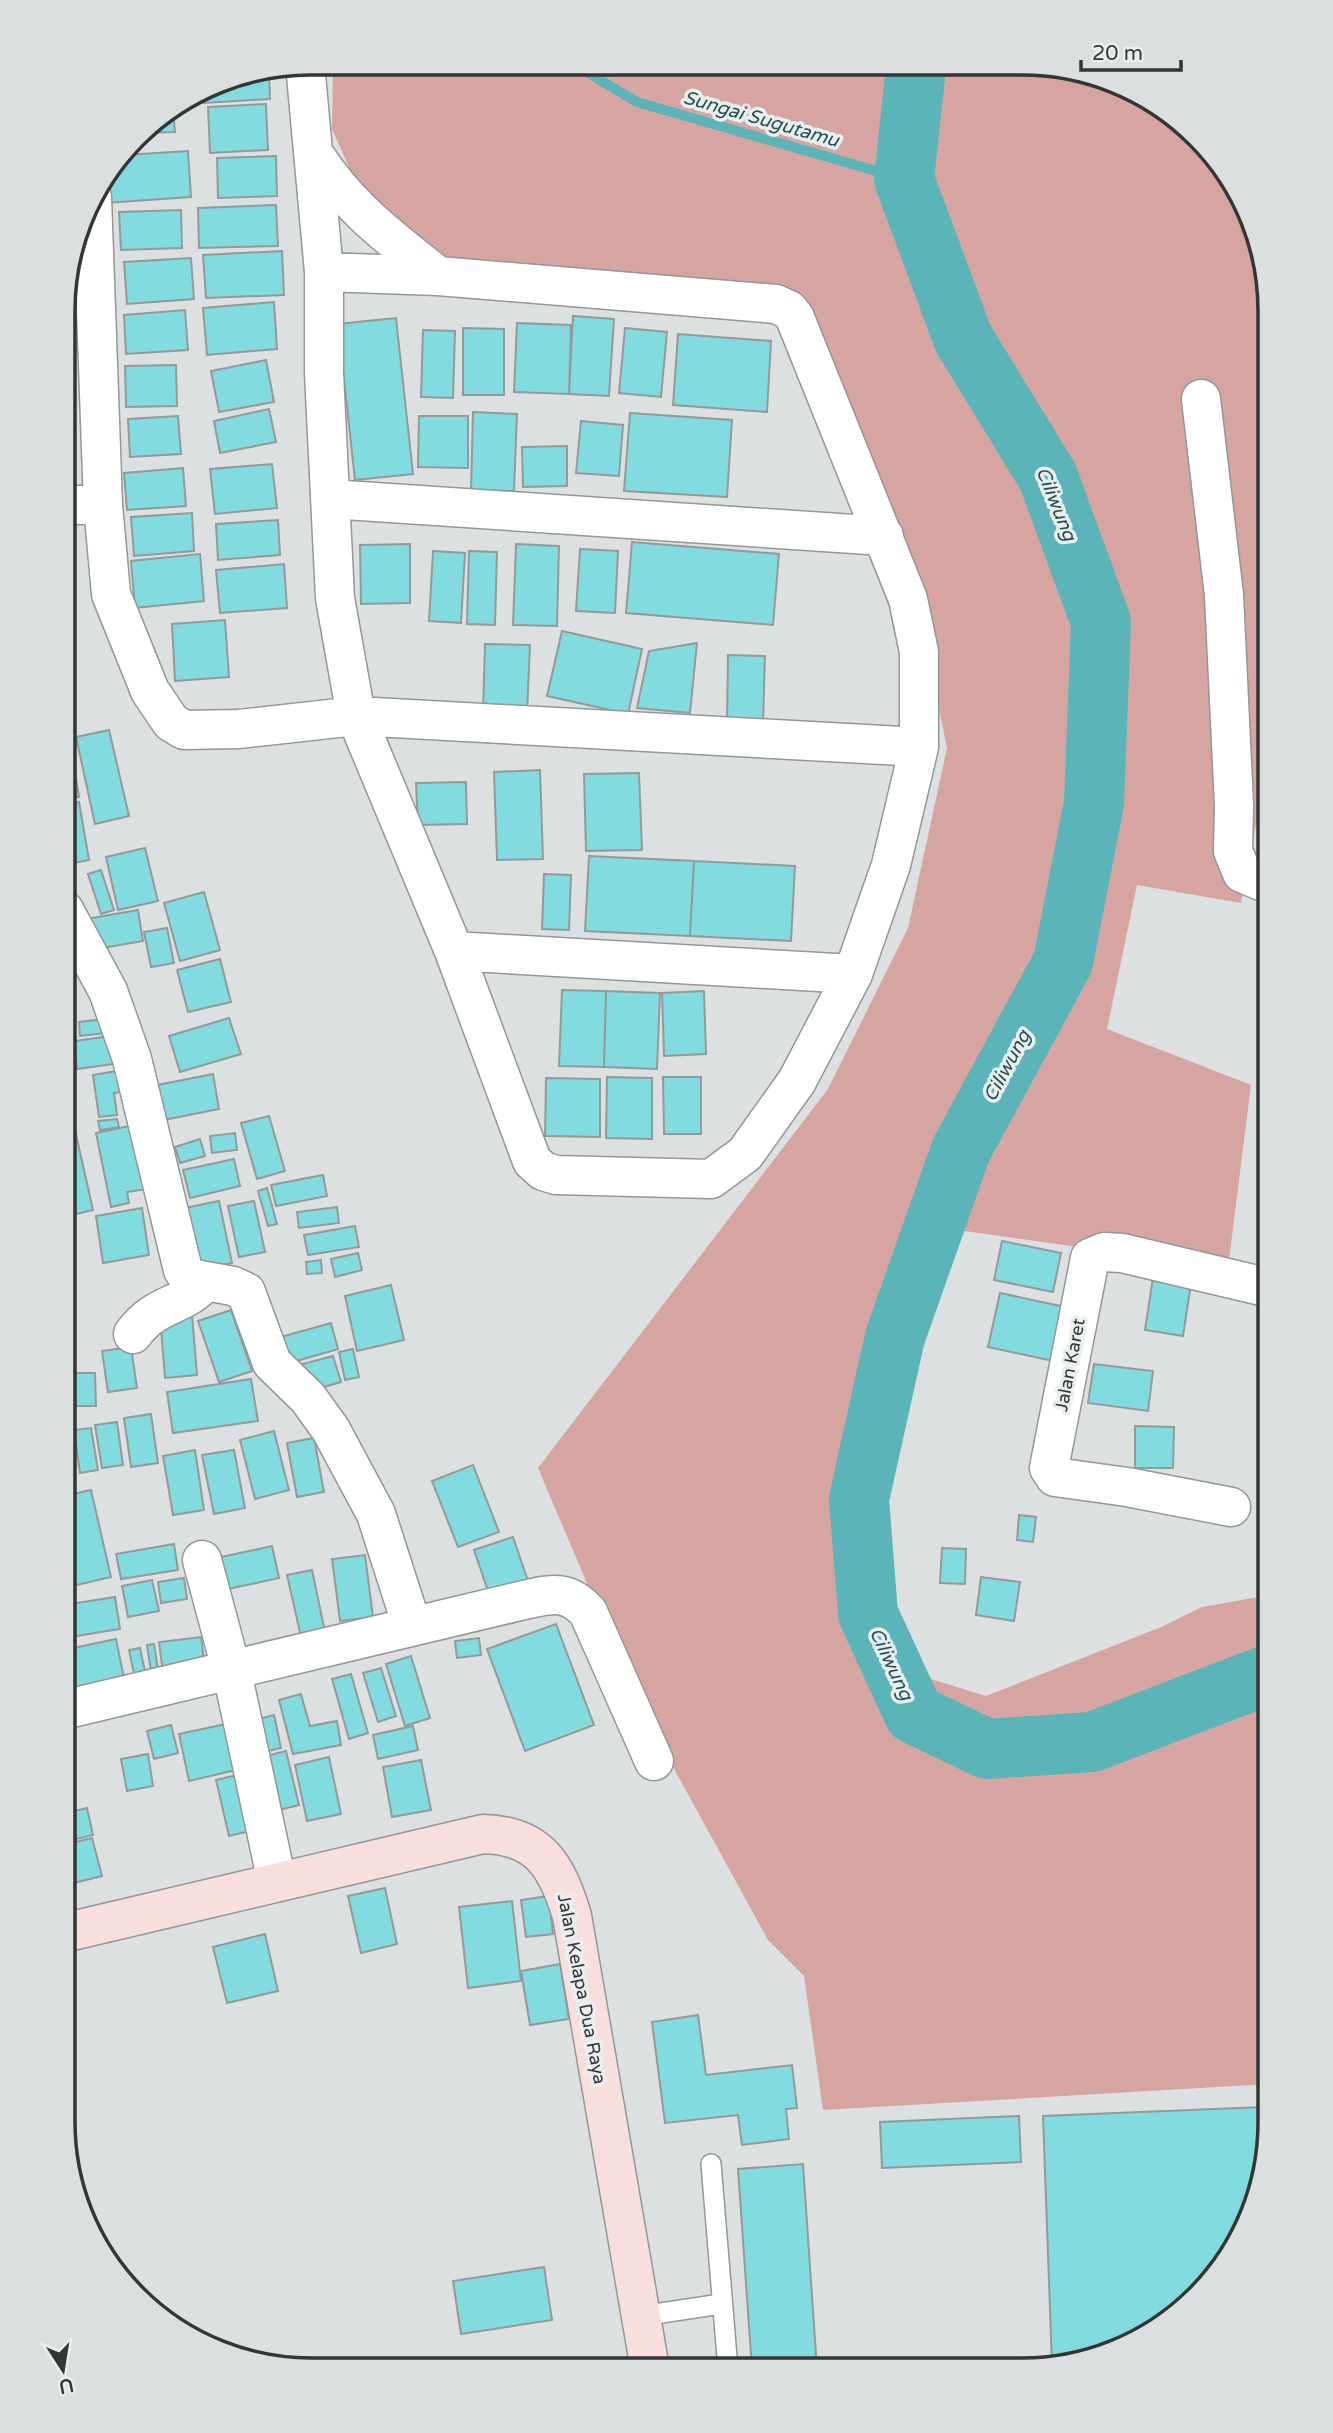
<svg xmlns="http://www.w3.org/2000/svg" width="1333" height="2433" viewBox="0 0 1333 2433" font-family="'Varela Round',sans-serif">
  <style>
    .green { fill: #d6a5a2 }
    .lines { fill: none; stroke-linecap: round; stroke-linejoin: round }
    .stream { stroke: #5bb4b7; stroke-width: 10 }
    .river { stroke: #5bb4b7; stroke-width: 60 }
    .building { fill: #82dbde; stroke: #949999; stroke-width: 2 }
    .lane-casing { stroke: #939797; stroke-width: 22 }
    .street-casing { stroke: #939797; stroke-width: 41 }
    .secondary-casing { stroke: #939797; stroke-width: 41 }
    .lane { stroke: #fff; stroke-width: 19 }
    .street { stroke: #fff; stroke-width: 38 }
    .secondary { stroke: #f8dfde; stroke-width: 38 }
    .labels { text-anchor: middle; dominant-baseline: central; stroke-width: 7; stroke-linejoin: round; paint-order: stroke }
    .street-label { font-size: 18px; fill: #343636; stroke: #e9eeee }
    .water-label { font-size: 19px; font-style: italic; fill: #254f50; stroke: #e9eeee }
    .rim { fill: none; stroke: #343636; stroke-width: 3.5 }
  </style>
  <rect width="100%" height="100%" fill="#dce0e1"/>
  <path class="green" d="M333,63L1069,68L1185,124L1257,231L1270,312V751L1241,903L1137,885L1107,1029L1251,1085L1228,1268L936,1227L867,1592L905,1671L986,1696L1161,1627L1202,1607L1270,1595L1269,2084L823,2110L804,1976L768,1940L638,1703L538,1468L828,1089L908,928L947,748L919,610L791,294L475,289L373,221L332,129Z"/>
  <g class="lines">
    <path class="stream" d="M575,65L637,102L904,179"/>
    <path class="river" d="M916,67L904,179L963,338L1048,477L1101,622L1094,803L1063,962L961,1150L895,1337L859,1499L868,1614L914,1714L987,1749L1092,1742L1270,1674"/>
  </g>
  <path class="building" d="M269,73L270,99L204,103V90L217,82Z
    M266,104L268,150L210,153L208,107Z
    M173,109L175,132L141,133L147,125Z
    M188,151L191,197L105,203L104,182L124,155Z
    M276,156L277,196L218,198L217,158Z
    M276,205L278,246L199,248L198,208Z
    M181,210L182,248L121,250L119,212Z
    M282,251L284,295L206,298L203,255Z
    M191,258L194,299L127,304L124,262Z
    M274,302L277,349L207,355L203,308Z
    M185,310L188,350L126,354L124,315Z
    M573,316L614,319L609,396L569,394Z
    M396,318L413,474L355,480L338,324Z
    M517,323L571,325L569,394L514,392Z
    M463,328L504,329V395H463Z
    M625,328L667,332L661,397L619,393Z
    M423,330L455,331L453,398L421,397Z
    M678,334L771,341L767,412L673,405Z
    M266,360L274,402L219,412L211,371Z
    M176,365L177,406L126,407L125,366Z
    M269,409L276,442L220,453L214,421Z
    M473,412L517,414L514,491L471,490Z
    M630,413L732,420L727,497L624,491Z
    M178,416L181,454L130,457L128,419Z
    M419,416H468V468L418,467Z
    M581,421L623,425L619,476L576,473Z
    M567,446V486L523,487L522,447Z
    M272,464L277,508L215,514L210,469Z
    M183,468L186,506L127,510L124,473Z
    M192,513L194,551L134,556L131,517Z
    M278,520L280,555L218,560L216,524Z
    M632,542L779,554L773,625L626,613Z
    M410,544V603L361,604L360,545Z
    M516,544L559,546L557,626L513,625Z
    M580,549L618,551L615,613L576,611Z
    M433,551L465,553L461,623L429,621Z
    M469,551L497,552L495,625L467,624Z
    M200,554L204,601L135,608L131,561Z
    M284,564L287,608L220,613L216,570Z
    M225,620L229,677L175,681L172,624Z
    M562,631L642,649L628,714L547,696Z
    M697,643L690,713L637,708L649,651Z
    M485,644L530,645L527,713L483,712Z
    M728,655L765,656L763,722L727,721Z
    M109,730L129,816L95,824L76,737Z
    M69,735L79,797L64,799L65,736Z
    M540,770L543,859L497,860L494,772Z
    M639,773L642,850L586,851L584,774Z
    M466,782L467,824L418,825L416,783Z
    M79,802L89,860L64,865V805Z
    M145,848L158,901L118,910L106,857Z
    M589,856L694,861L690,936L585,931Z
    M694,861L795,866L791,941L690,936Z
    M101,870L114,910L101,914L88,874Z
    M544,874L571,875L569,930L542,929Z
    M204,892L220,950L180,961L164,903Z
    M138,910L143,941L91,950L86,919Z
    M167,928L174,963L151,967L144,932Z
    M220,959L231,1002L188,1012L177,970Z
    M64,963L75,1016L64,1018Z
    M562,990L606,991L604,1067L559,1066Z
    M606,991L660,993L657,1069L604,1067Z
    M704,991L706,1054L664,1056L662,993Z
    M113,1018L115,1032L80,1036L79,1022Z
    M229,1018L241,1054L180,1072L169,1036Z
    M118,1035L121,1063L77,1069L74,1041Z
    M128,1069L130,1090L114,1093L117,1115L99,1117L93,1075Z
    M213,1074L219,1109L154,1122L147,1087Z
    M607,1077L652,1078V1139L606,1138Z
    M663,1077H701V1134H664Z
    M546,1078L600,1079V1137L545,1136Z
    M269,1116L285,1171L257,1179L241,1123Z
    M117,1119L119,1127L100,1130L98,1121Z
    M134,1125L147,1189L127,1192L129,1203L111,1207L96,1133Z
    M75,1130L93,1210L64,1217V1132Z
    M235,1133L237,1150L212,1153L210,1136Z
    M200,1139L205,1156L180,1163L175,1147Z
    M234,1159L240,1186L190,1198L183,1170Z
    M323,1175L327,1196L276,1206L271,1185Z
    M267,1188L277,1224L268,1226L258,1191Z
    M219,1201L232,1263L194,1271L180,1209Z
    M254,1201L265,1252L239,1257L228,1206Z
    M337,1207L339,1223L299,1228L297,1212Z
    M142,1208L149,1255L103,1263L96,1216Z
    M355,1226L359,1247L308,1255L304,1235Z
    M1002,1241L1061,1253L1053,1292L994,1280Z
    M358,1253L362,1270L335,1277L331,1259Z
    M321,1260L322,1273L307,1274L306,1262Z
    M1154,1271L1192,1277L1183,1336L1145,1330Z
    M67,1278L74,1319L64,1320V1279Z
    M391,1285L404,1340L357,1351L345,1296Z
    M1000,1293L1070,1308L1058,1362L988,1347Z
    M231,1310L252,1371L219,1382L198,1321Z
    M192,1314L197,1375L165,1378L160,1316Z
    M331,1323L338,1349L276,1367L270,1340Z
    M131,1347L137,1388L108,1392L102,1351Z
    M353,1349L359,1377L345,1380L339,1352Z
    M333,1356L341,1382L307,1392L299,1365Z
    M1094,1364L1153,1371L1148,1411L1088,1403Z
    M64,1373H95L96,1406H64Z
    M251,1379L258,1421L173,1433L167,1392Z
    M151,1414L158,1463L131,1467L124,1418Z
    M117,1422L123,1465L102,1468L95,1425Z
    M1135,1426L1174,1427L1173,1468H1135Z
    M91,1428L98,1470L80,1473L74,1430Z
    M274,1431L289,1490L255,1499L240,1440Z
    M314,1438L324,1492L297,1497L287,1443Z
    M195,1450L204,1510L173,1515L163,1456Z
    M234,1450L245,1508L214,1514L202,1455Z
    M473,1465L499,1532L458,1547L432,1481Z
    M91,1490L111,1577L64,1588V1496Z
    M1019,1515L1036,1517L1033,1542L1017,1540Z
    M513,1537L529,1584L490,1597L474,1550Z
    M174,1544L178,1570L121,1579L116,1554Z
    M272,1546L279,1578L219,1591L212,1559Z
    M942,1548L966,1549L965,1584L940,1583Z
    M365,1555L373,1617L340,1621L332,1559Z
    M312,1570L325,1632L301,1637L287,1575Z
    M981,1577L1020,1582L1014,1621L976,1615Z
    M184,1578L187,1599L161,1603L158,1582Z
    M152,1580L159,1611L128,1617L122,1586Z
    M115,1597L120,1629L64,1638V1605Z
    M556,1624L594,1725L525,1751L487,1649Z
    M201,1637L205,1668L163,1673L159,1642Z
    M479,1638L481,1655L457,1658L455,1641Z
    M116,1639L124,1678L63,1691L64,1650Z
    M154,1644L158,1670L151,1671L147,1645Z
    M140,1648L147,1681L136,1683L129,1650Z
    M411,1656L430,1718L405,1726L386,1664Z
    M381,1668L396,1716L378,1722L363,1673Z
    M351,1674L368,1733L349,1739L332,1679Z
    M301,1694L310,1726L337,1721L341,1745L293,1754L279,1700Z
    M274,1715L281,1748L263,1752L255,1720Z
    M226,1724L236,1770L189,1781L179,1734Z
    M171,1725L178,1753L154,1759L147,1731Z
    M413,1726L418,1750L378,1759L373,1735Z
    M286,1751L299,1805L279,1810L266,1756Z
    M148,1754L153,1786L127,1791L121,1759Z
    M329,1757L341,1814L307,1821L295,1765Z
    M421,1760L431,1810L392,1817L383,1767Z
    M241,1774L254,1830L229,1836L216,1780Z
    M87,1808L93,1835L63,1842V1814Z
    M92,1838L102,1876L66,1885L63,1845Z
    M385,1888L397,1944L361,1953L348,1896Z
    M549,1896L553,1934L526,1937L521,1900Z
    M512,1901L521,1981L468,1988L459,1907Z
    M265,1934L278,1991L227,2003L213,1947Z
    M560,1964L569,2019L530,2025L521,1971Z
    M698,2015L706,2075L792,2065L797,2108L786,2109L789,2139L742,2145L738,2115L665,2123L652,2022Z
    M1263,2107L1265,2161L1257,2202L1219,2272L1172,2319L1102,2357L1052,2365L1043,2116Z
    M1019,2116L1021,2162L882,2168L880,2122Z
    M803,2164L817,2369H752L738,2169Z
    M544,2267L552,2320L461,2334L453,2281Z"/>
  <g class="lines">
    <g class="lane-casing">
      <path id="lane" d="M711,2164L728,2369
        M641,2316L721,2304"/>
    </g>
    <g class="street-casing">
      <path id="street" d="M305,64L324,272V373L335,598L356,716L454,951L532,1161L543,1171L556,1175L711,1179L745,1154L797,1081L853,974L891,865L919,747V652L908,599L795,318L789,310L776,304L438,276L324,272
        M314,154C349,208 388,236 438,276
        M92,197L103,505L111,594L150,691L171,722L184,730L239,729L356,716L919,747
        M1201,399L1224,595L1234,805L1233,851L1242,873L1270,885
        M330,499L884,536
        M65,505H103
        M64,910L108,991L132,1059L183,1270L189,1278L233,1286L246,1292L272,1363L308,1398L331,1430L376,1514L412,1626
        M454,951L853,974
        M133,1334C157,1301 183,1308 206,1281
        M1231,1507L1127,1487L1055,1477L1049,1468L1090,1258L1104,1252L1122,1253L1270,1288
        M202,1560L232,1672L277,1882
        M63,1710L524,1600C552,1594 567,1589 588,1612L654,1761"/>
    </g>
    <g class="secondary-casing">
      <path id="secondary" d="M63,1933L483,1834C539,1835 557,1866 572,1916L650,2369"/>
    </g>
    <use href="#lane" class="lane"/>
    <use href="#street" class="street"/>
    <use href="#secondary" class="secondary"/>
  </g>
  <g class="labels">
    <g class="street-label">
      <text transform="translate(1070 1365) rotate(-79)">Jalan Karet</text>
      <text transform="translate(582 1989) rotate(79)">Jalan Kelapa Dua Raya</text>
    </g>
    <g class="water-label">
      <text transform="translate(761 119) rotate(16)">Sungai Sugutamu</text>
      <text transform="translate(1056 504) rotate(68)">Ciliwung</text>
      <text transform="translate(1007 1066) rotate(-62)">Ciliwung</text>
      <text transform="translate(891 1664) rotate(65)">Ciliwung</text>
    </g>
  </g>
  <path d="M0 0H1333V2433H0ZM311 75H1022A236 236 0 0 1 1258 311V2122A236 236 0 0 1 1022 2358H311A236 236 0 0 1 75 2122V311A236 236 0 0 1 311 75Z" fill="#dbdfdf" fill-rule="evenodd"/>
  <path class="rim" d="M311 75H1022A236 236 0 0 1 1258 311V2122A236 236 0 0 1 1022 2358H311A236 236 0 0 1 75 2122V311A236 236 0 0 1 311 75Z"/>
  <g transform="translate(63 2370) rotate(168)" stroke="#e9eeee" stroke-width="5" paint-order="stroke">
  <path d="M0-5L12 26L0 18L-12 26Z" fill="#343636"/>
  <text y="-10" font-size="19" font-weight="bold" text-anchor="middle" fill="#343636">U</text>
  </g>
  <path d="M1081 60v10h100v-10" fill="none" stroke="#343636" stroke-width="3.5"/>
  <text x="1092" y="60" font-size="21" fill="#343636" stroke="#e9eeee" stroke-width="5" paint-order="stroke">20 m</text>
</svg>
